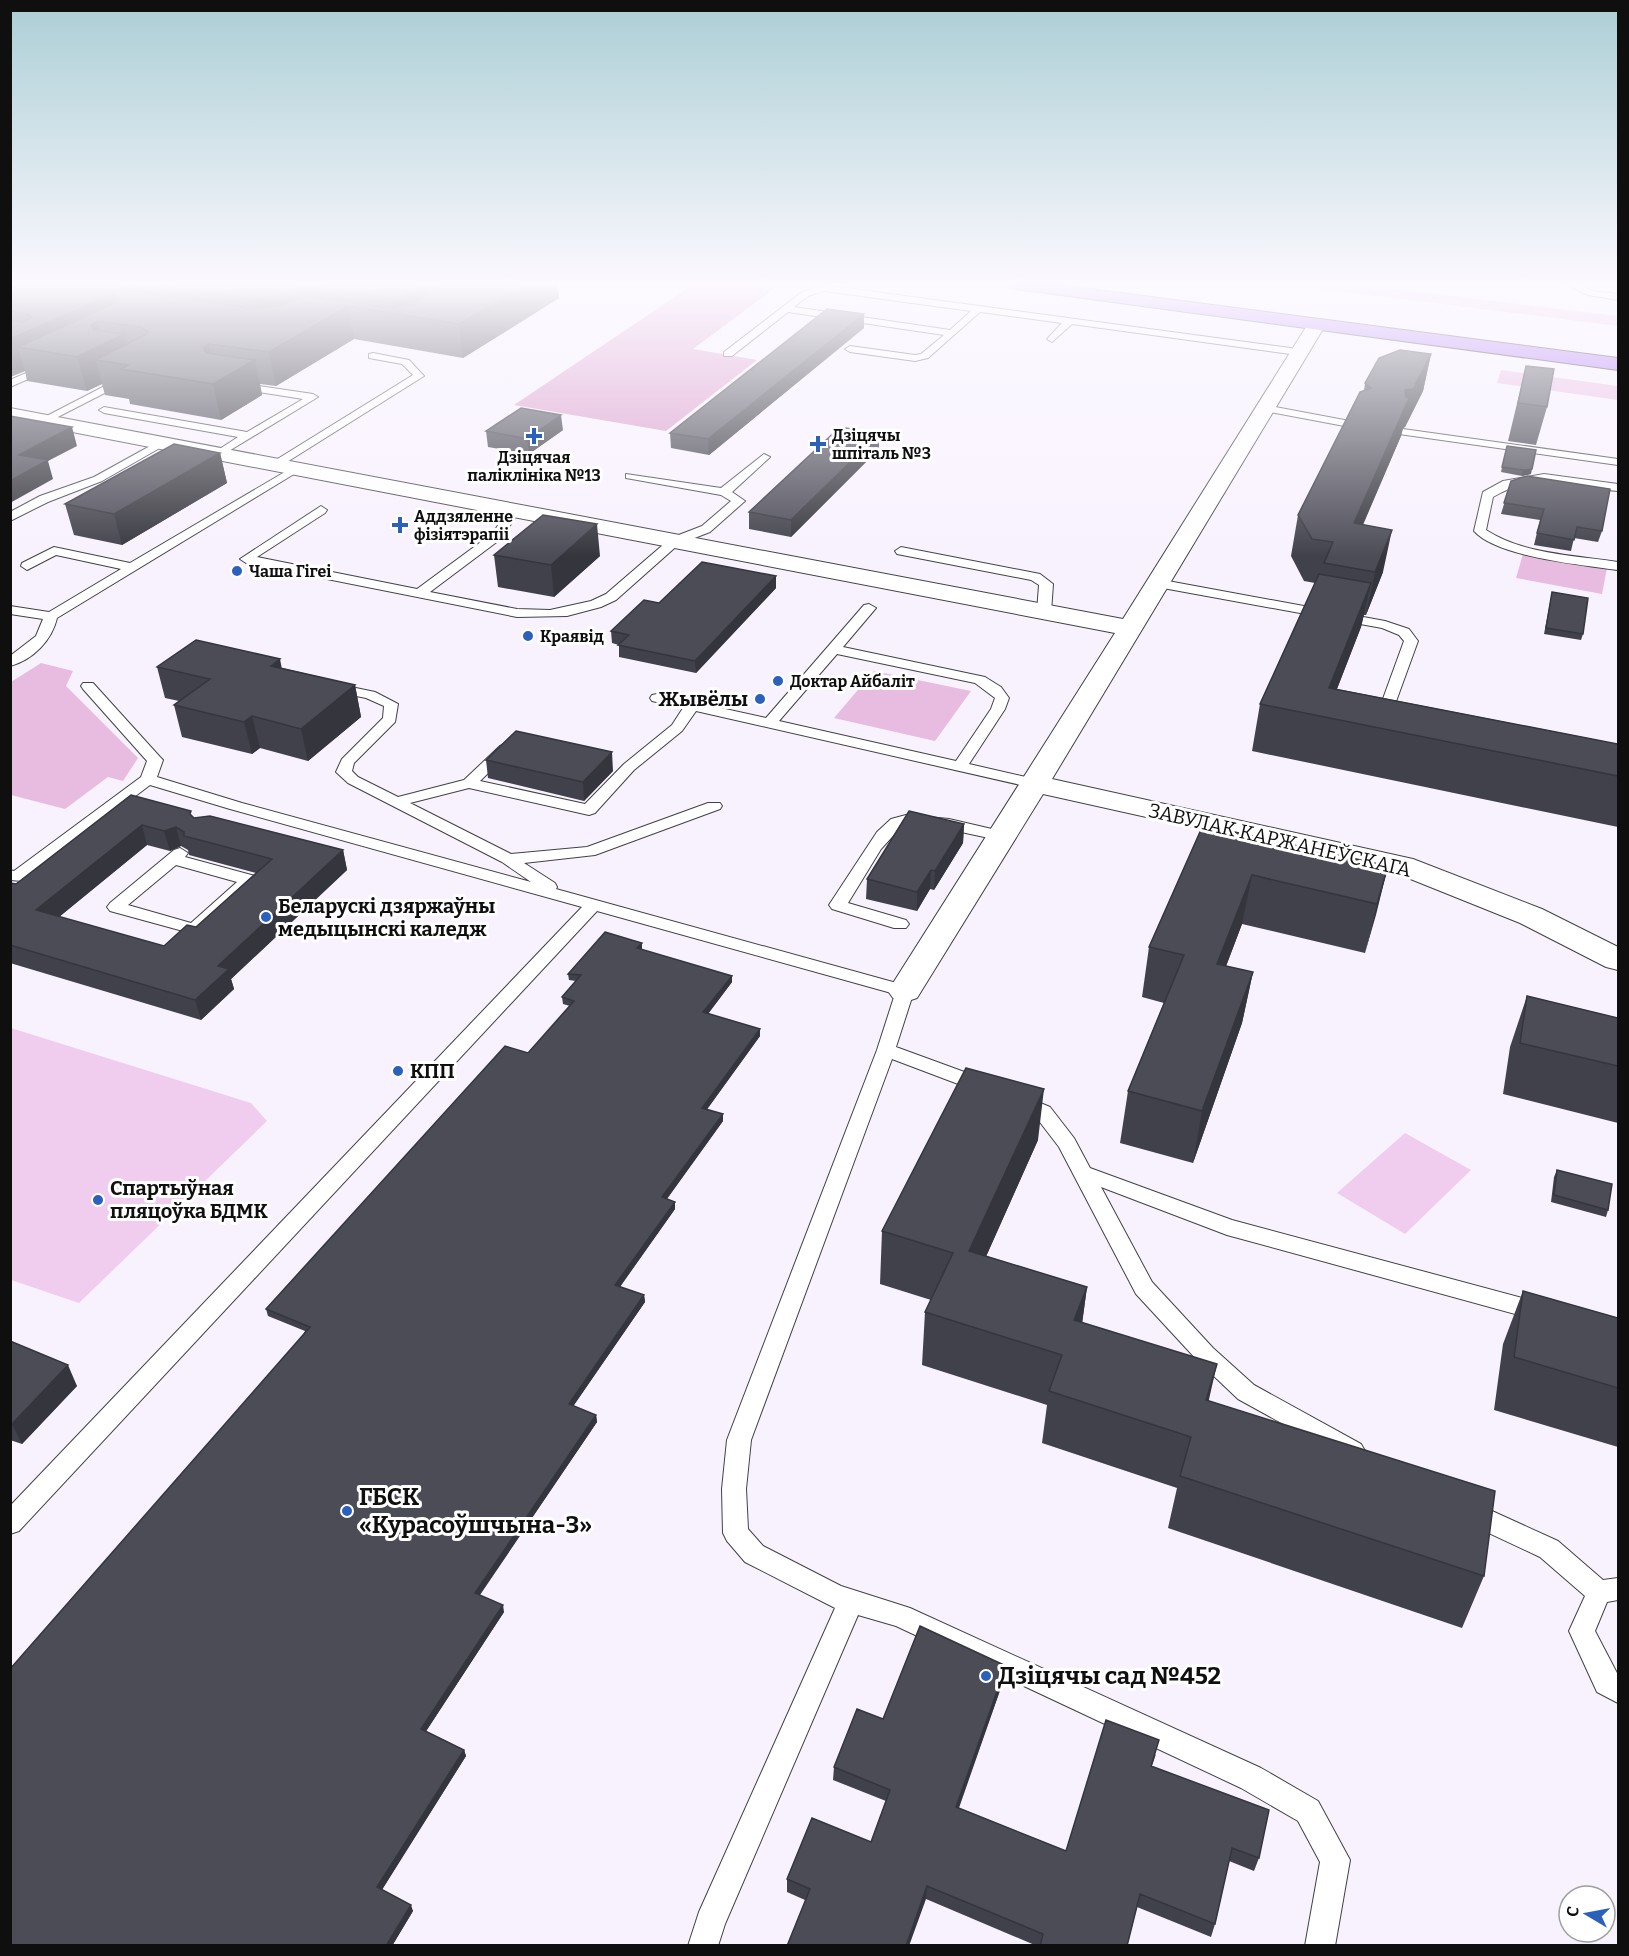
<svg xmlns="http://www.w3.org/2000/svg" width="1629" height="1956" viewBox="0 0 1629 1956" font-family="Bitter,serif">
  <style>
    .green { fill: #e8bce1 }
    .forest { fill: #d99bcb }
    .pitch { fill: #f0cdef }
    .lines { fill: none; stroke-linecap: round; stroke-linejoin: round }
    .service-casing { stroke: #424242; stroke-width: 2 }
    .minor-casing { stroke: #424242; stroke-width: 2 }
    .primary-casing { stroke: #202020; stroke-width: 2 }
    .service { fill: #fff; fill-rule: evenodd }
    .minor { fill: #fff; fill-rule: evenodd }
    .primary { fill: #a76cf4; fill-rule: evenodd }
    .wall { fill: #41414b; fill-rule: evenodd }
    .shaded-wall { fill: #35353d }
    .building { fill: #4c4c57; stroke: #35353d; stroke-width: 1.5; fill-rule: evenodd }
    .poi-dot { fill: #2b60bb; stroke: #fff; stroke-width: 2 }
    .labels { text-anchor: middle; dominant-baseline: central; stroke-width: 6; stroke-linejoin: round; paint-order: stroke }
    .far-poi-label { font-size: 16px; font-weight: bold; fill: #0f0f0f; stroke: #fff; text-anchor: start }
    .poi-label { font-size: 20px; font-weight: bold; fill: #0f0f0f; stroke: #fff; text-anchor: start }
    .street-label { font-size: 20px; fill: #0f0f0f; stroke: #fff }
    .near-poi-label { font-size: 24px; font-weight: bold; fill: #0f0f0f; stroke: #fff; text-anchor: start }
  </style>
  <rect width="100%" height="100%" fill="#f8f2ff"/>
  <path class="green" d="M1282,284H1351L1618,316V326Z
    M1501,370L1618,386V400L1497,383Z
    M1523,554L1607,568L1602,594L1516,578Z
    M41,663L73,671L66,686L138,758L123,781L108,777L65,809L11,795V682Z
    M874,671L971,691L935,741L834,718Z"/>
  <path class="forest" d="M694,284H743L775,288L693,349L757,360L666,431L514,405Z"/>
  <path class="pitch" d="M11,1028L251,1103L267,1121L79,1303L11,1280Z
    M1405,1133L1471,1170L1405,1234L1337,1193Z"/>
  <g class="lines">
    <g class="service-casing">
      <path id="service" d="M1565,284H1577L1593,291L1618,294V300L1588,295Z
        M824,285L1298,349L1303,352L1298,355L1072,324L1052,342L1047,339L1062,323L980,312L928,358L915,361L850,352L845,349L850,346L915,355L921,354L944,335L788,312L732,356H724V352L802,292ZM824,291L971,311L950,330L794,307L808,296Z
        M373,353L409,360L424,376L279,467H271V463L413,375L402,364L369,358V354Z
        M47,364L51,365V369L10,387V380Z
        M124,376L128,377V381L48,422L44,423L39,420Z
        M238,383L313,394L318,397L219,457L215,456V452L238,437L104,413L99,410L104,407L247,432L303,399L234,388V384Z
        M1264,405L1355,422L1361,425L1355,428L1260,410V406Z
        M1403,429L1618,459V465L1399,434V430Z
        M161,440L167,443L165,445L102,481L48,502L10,521V512L40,496L94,477Z
        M764,454L770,457L768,459L732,492L745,501L710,532L679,544L616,600L601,607L567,616L517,617L246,563L240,559L321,506L327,510L325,513L257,557L417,589L493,533L510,507L514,506L520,510L502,538L430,592L517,609L550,610L591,601L606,594L671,538L702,526L731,501L721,495L626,478V474L721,488Z
        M295,466L299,467V471L57,618C52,640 33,660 10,666V656L36,636L43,619L10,614V606L49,612L121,569L56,555L27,570L21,566L22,563L54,547L130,563Z
        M1544,474L1618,484V491C1573,487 1535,471 1493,497L1486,530C1525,555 1575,555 1618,562V570C1583,565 1497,557 1474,531L1483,492L1503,481Z
        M901,547L1040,574L1053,584L1051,612L1044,616L1037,612L1039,585L1031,580L897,554L895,551Z
        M1157,579L1385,621L1409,629L1418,641L1394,707L1397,715L1402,720L1395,724L1386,721L1380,707L1404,641L1399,635L1382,628L1152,586L1150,583L1152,580Z
        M869,604L876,608L843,647L985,677L1001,687L1009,698L1005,709L969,764L1039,780L1042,783L1039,786L1034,788L696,711L682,731L634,770L595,813L589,815L469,788L410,803L511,854L587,847L708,803H720L722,806L720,809L595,855L524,863L555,883L557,887L556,889L911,987L914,991L896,1047L989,1081L992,1086L989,1091L982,1093L892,1059L751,1440L746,1489L748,1529L763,1546L841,1586L910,1608L1261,1768L1318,1801L1350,1860L1335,1946H1305L1320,1862L1298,1821L1241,1788L896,1626L858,1615L725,1924L718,1946H688L699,1912L835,1608L745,1562L727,1541L723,1533L722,1489L727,1440L877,1050L895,994L597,911L19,1531L10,1534V1506L582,907L230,809L150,785L23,881L10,880V870L14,871L141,777L147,761L83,689L81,686L83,683H93L160,757L163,760L157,777L242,803L531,882L502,862L348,783L336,772L342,759L383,718L384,706L366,698L327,690L325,687L327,684L332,683L375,692L398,704L395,722L354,763L352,771L358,777L398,797L464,780L500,746L505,744L513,749L480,781L585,804L624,764L672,725L683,708L652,701L650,698L652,695L657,694L766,718L864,605ZM837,654L975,683L995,698L991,709L956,761L779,721Z
        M906,815L949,819L1009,833L1011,836L1003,841L933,826H902L881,849L848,903L906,920L909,924L906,928H894L832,909L829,905L877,832L891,819Z
        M180,848L188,853L185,857L255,876L257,880L200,933L194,934L110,911L107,907L110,903L174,850ZM176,865L237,882L191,923L128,905Z
        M1019,1094L1050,1107L1074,1138L1090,1168L1232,1220L1541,1303L1549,1306L1552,1312L1549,1318L1541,1321L1227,1235L1101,1187L1152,1282L1213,1348L1254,1385L1361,1444L1365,1451L1361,1458L1353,1461L1345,1458L1238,1399L1197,1360L1136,1294L1059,1147L1036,1117L1012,1106L1009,1101L1012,1096Z
        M1470,1501L1558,1541L1603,1580L1618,1578V1600L1607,1602L1595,1631L1618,1675V1703L1597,1692L1569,1631L1585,1596L1540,1557L1461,1520L1458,1512L1461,1504Z"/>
    </g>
    <g class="minor-casing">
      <path id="minor" d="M1317,319L1323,320L1326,324L1052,779L1413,859L1542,909L1618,947V970L1606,967L1520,923L1393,872L1043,794L917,998L905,1002L893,998L888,991L1115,633L10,420V408L1123,619L1308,324L1311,320Z"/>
    </g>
    <g class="primary-casing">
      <path id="primary" d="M1008,284H1052L1618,358V370L1016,289L1010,288Z"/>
    </g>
    <use href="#service" class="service"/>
    <use href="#minor" class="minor"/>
    <use href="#primary" class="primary"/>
  </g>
  <path class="wall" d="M10,284H557L559,298L463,358L354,339L276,386L260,384L262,395L221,420L130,404L129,399L105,395L102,384L87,391L27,381L25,371L10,377Z
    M864,314V328L709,455L671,448L670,433Z
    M1431,354L1423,391L1405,427L1403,428L1401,436L1363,525L1383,572L1366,615H1364L1361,627L1337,689L1618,744V827L1252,751L1260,704L1315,583L1304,581L1291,556L1298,515L1364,390L1365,383Z
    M1526,366L1547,407L1536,445L1508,441Z
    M563,430L529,454L488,447L486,431Z
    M879,434V449L791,537L749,529V512Z
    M1507,446L1531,474L1522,476L1501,472Z
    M220,453L227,483L122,545L74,535L65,504Z
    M1511,481L1602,531L1598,542L1574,538L1571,551L1534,545L1540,520L1501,514Z
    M494,555L600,556L554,597L498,587Z
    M776,576V588L696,673L619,657V645L612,643L611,631L659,603Z
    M1552,592L1583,634L1581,640L1544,634Z
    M157,667L282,668L355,685L361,717L308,761L260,748L252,754L182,737L174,705L179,701L165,698Z
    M486,760L613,771L584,801L488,778Z
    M131,795L192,816L194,818L343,850L347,870L231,979L234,989L201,1020L10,963V883L16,884ZM147,845L170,851L181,846L188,850L189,855L256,873L196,927L164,946L59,917Z
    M964,824L963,843L934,890L930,889L917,911L866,899L867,879Z
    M1203,825L1388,866L1365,953L1242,924L1226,966L1253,972L1242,1023L1193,1163L1120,1143L1128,1091L1164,1003L1142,997L1149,947Z
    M642,950L732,976V982L708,1014L760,1029V1036L707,1109L723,1121L667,1199L675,1202V1209L620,1287L644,1295L645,1302L573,1406L596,1415L597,1422L480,1595L504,1612L426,1731L464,1750L466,1756L382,1890L413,1911L392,1946H10L305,1331L268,1316L266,1309L528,1053L570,1006L563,1004L562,997L576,981L569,980L568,974Z
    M1527,996L1618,1018V1123L1503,1094L1510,1047Z
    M1038,1140L986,1256L1087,1287L1082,1323L1208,1401L1484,1576L1462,1628L1168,1528L1177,1488L1042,1443L1047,1405L922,1365L925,1312L931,1300L880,1284L882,1231Z
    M1557,1170L1608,1210L1606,1217L1551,1202L1554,1177Z
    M1523,1291L1618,1318V1447L1494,1410L1503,1344Z
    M10,1341L77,1386L22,1444L10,1440Z
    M1006,1666L1004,1679L959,1808L1066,1851L1156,1754L1152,1766L1259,1858L1254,1871L1229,1861L1215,1924L1211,1937L1137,1907L1127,1946H1037L926,1899L805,1900L787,1892V1879L871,1842L886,1801L833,1780L834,1767L883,1719Z"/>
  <path class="shaded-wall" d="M116,284H122L129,311L115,285Z
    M139,284H179L158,285L163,306L146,314Z
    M306,284H328L329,289L323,288L326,309L261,332L255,299Z
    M425,284H435L439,310L394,314L392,298Z
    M527,284H557L559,298L463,358L459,324Z
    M113,294L120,324L97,321L103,344L124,334L132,368L128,365L96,360L102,384L87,391L77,357L18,347L25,371L10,377V339Z
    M348,306L354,339L276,386L269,352Z
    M864,314V328L709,455L708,439Z
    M209,344L217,378L203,348Z
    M1431,354L1423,391L1405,427L1403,428L1401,436L1345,565L1354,523L1405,390Z
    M255,360L262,395L221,420L213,384Z
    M561,415L563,430L529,454L527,439Z
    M72,427L77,446L48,461L53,479L10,503V481L19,455Z
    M879,434V449L791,537V520Z
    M220,453L227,483L122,545L114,514Z
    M1532,469L1531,474L1522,476L1523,470Z
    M597,524L600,556L554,597L551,565Z
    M1392,530L1383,572L1366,615L1375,572Z
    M776,576V588L696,673L695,661Z
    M1371,583L1361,627L1326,717L1329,688Z
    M280,659L286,690L271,666Z
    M355,685L361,717L308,761L301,729Z
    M252,716L260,748L252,754L244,722Z
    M612,752L613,771L584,801L583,782Z
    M964,824L963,843L934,890L935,871Z
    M142,825L147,845L43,930L36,910Z
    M176,827L181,846L170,851L164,831Z
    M343,850L347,870L231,979L234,989L201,1020L195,1000L218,966Z
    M1388,866L1376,915L1365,953L1377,904Z
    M931,870L930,889L917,911V892Z
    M1252,875L1242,924L1208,1014L1217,964Z
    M642,943V950L637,948Z
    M1253,972L1242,1023L1193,1163L1202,1111Z
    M732,976V982L704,1019L703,1012Z
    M760,1029V1036L703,1115L702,1108Z
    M1044,1089L1038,1140L965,1304L969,1251Z
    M723,1114V1121L663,1204L662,1197Z
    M675,1202V1209L616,1292L615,1285Z
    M1087,1287L1080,1339L1074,1320Z
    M644,1295L645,1302L570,1411L569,1404Z
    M1217,1364L1205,1417L1206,1400Z
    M68,1365L77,1386L22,1444L12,1424Z
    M596,1415L597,1422L476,1600L475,1593Z
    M503,1605L504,1612L423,1736L421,1729Z
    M1006,1666L1004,1679L954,1820L956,1807Z
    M464,1750L466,1756L379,1894L377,1887Z
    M927,1886L926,1899L909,1946H906Z
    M411,1905L413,1911L392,1946H386Z"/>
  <path class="building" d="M10,284H90L105,286L109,284H116L115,285L139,292L254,309L283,305L305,296L392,308L411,304L444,284H527L459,324L348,306L269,352L209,344L203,348L206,353L255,360L213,384L121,369L128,365L96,360L147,334L148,332L141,327L97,321L91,325L94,330L124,334L77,357L18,347L116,303L119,299L113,294L10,339V320L24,322L32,317L30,315L10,311Z
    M160,284H306L276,296L255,299L158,285Z
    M333,284H425L402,296L392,298L323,288Z
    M827,309L864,314L708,439L670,433Z
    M1400,350L1431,354L1413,389L1405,390L1406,397L1409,398L1354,523L1392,530L1375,572L1324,563L1333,542L1312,539L1298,515L1360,392L1371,388L1365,383L1379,358Z
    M1526,366L1554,369L1547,407L1518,403Z
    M521,408L561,415L527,439L486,431Z
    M10,416L72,427L19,455L48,460L10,481Z
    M840,427L879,434L791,520L749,512Z
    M174,444L220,453L114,514L65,504Z
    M1507,446L1536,450L1532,469L1523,470L1502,467Z
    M1527,476L1610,489L1602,531L1577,527L1574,540L1537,533L1544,509L1504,503L1511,481Z
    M543,515L597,524L551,565L494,555Z
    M702,562L776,576L695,661L618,645L629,635L611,631L644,600L659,603Z
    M1319,574L1371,583L1329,688L1618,744V776L1260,704Z
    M1552,592L1588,598L1583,634L1546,628Z
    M196,640L280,659L271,666L355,685L301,729L252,716L244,722L174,705L210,679L157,667Z
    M516,731L612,752L583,782L486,760Z
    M131,795L191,811L190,814L194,818L210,816L343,850L218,966L229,969L195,1000L10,945V883L16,884ZM142,825L164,831L176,827L184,832V836L272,859L196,927L187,925L164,946L36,910Z
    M909,811L964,824L935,871L931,870L917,892L867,879Z
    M1203,825L1388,866L1377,904L1252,875L1217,964L1253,972L1202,1111L1128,1091L1184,955L1149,947Z
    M605,932L642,943L637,948L732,976L703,1012L760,1029L702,1108L723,1114L662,1197L675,1202L615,1285L644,1295L569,1404L596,1415L475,1593L503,1605L421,1729L464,1750L377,1887L411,1905L386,1946H10V1669L310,1327L266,1309L505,1046L528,1053L574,1001L562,997L581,975L568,974Z
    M1527,996L1618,1018V1066L1520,1043Z
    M966,1068L1044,1089L969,1251L1087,1287L1074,1320L1217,1364L1206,1400L1495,1491L1484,1576L1180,1476L1191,1437L1049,1391L1062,1355L925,1312L953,1253L882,1231Z
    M1557,1170L1612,1184L1608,1210L1554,1195Z
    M1523,1291L1618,1318V1388L1514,1357Z
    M10,1341L68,1365L12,1424L10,1423Z
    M920,1626L1006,1666L956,1807L1066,1851L1106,1720L1159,1740L1151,1766L1269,1810L1259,1858L1232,1848L1215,1924L1140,1894L1127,1946H1040L1043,1934L927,1886L906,1946H787L810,1889L787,1879L812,1818L871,1842L890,1790L834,1767L857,1709L883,1719Z"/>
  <linearGradient id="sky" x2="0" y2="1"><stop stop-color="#abced5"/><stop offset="0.51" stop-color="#fcf9ff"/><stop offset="1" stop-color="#fcf9ff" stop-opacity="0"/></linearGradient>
  <rect width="1629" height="557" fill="url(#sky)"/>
  <g class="poi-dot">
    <path d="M531 427h6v6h6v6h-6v6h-6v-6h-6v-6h6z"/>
    <path d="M815 435h6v6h6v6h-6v6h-6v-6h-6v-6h6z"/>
    <path d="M397 516h6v6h6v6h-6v6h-6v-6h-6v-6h6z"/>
    <circle cx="237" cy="571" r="6"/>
    <circle cx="528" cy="636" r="6"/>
    <circle cx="778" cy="681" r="6"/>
    <circle cx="760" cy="699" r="6"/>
    <circle cx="266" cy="917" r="6"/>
    <circle cx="398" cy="1071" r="6"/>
    <circle cx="98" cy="1200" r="6"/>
    <circle cx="347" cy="1511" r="6"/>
    <circle cx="986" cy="1676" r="6"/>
  </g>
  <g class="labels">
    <g class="far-poi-label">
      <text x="832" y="435">Дзіцячы<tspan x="832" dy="18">шпіталь №3</tspan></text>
      <text x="534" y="457" text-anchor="middle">Дзіцячая<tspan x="534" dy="18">паліклініка №13</tspan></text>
      <text x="414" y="516">Аддзяленне<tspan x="414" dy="18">фізіятэрапіі</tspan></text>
      <text x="249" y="571">Чаша Гігеі</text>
      <text x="540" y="636">Краявід</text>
      <text x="790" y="681">Доктар Айбаліт</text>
    </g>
    <g class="poi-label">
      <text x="748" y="699" text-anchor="end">Жывёлы</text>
      <text x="278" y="906">Беларускі дзяржаўны<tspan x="278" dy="23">медыцынскі каледж</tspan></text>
      <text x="410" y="1071">КПП</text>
      <text x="110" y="1188">Спартыўная<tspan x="110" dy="23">пляцоўка БДМК</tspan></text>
    </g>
    <g class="street-label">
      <text transform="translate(1280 840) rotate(13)">ЗАВУЛАК КАРЖАНЕЎСКАГА</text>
    </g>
    <g class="near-poi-label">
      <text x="359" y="1497">ГБСК<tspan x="359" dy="28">«Курасоўшчына-3»</tspan></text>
      <text x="998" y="1676">Дзіцячы сад №452</text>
    </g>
  </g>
  <rect width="1629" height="1956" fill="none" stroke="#0f0f0f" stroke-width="24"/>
  <g transform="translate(1587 1914) rotate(280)"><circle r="28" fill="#ffffff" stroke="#9f9f9f" stroke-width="1.5"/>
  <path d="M0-4.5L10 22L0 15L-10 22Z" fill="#2b60bb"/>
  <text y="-9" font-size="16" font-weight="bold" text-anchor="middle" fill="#0f0f0f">С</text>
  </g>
</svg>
